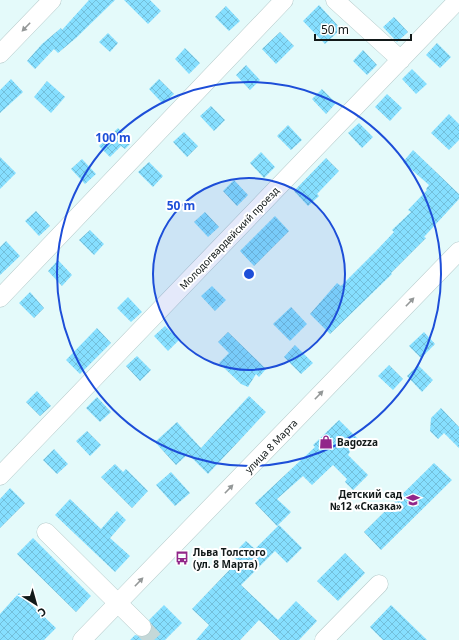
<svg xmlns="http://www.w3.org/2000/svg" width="459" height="640" viewBox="0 0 459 640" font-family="'Noto Sans',sans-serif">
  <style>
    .building { fill: url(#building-cross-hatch) }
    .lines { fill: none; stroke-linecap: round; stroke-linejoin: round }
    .minor-tunnel { stroke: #c4d8d8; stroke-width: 18; stroke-dasharray: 18 9; stroke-linecap: butt }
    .minor-casing { stroke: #b6cbcb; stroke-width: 19 }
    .minor { stroke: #fff; stroke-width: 18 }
    .oneway { fill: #949898 }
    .ring { fill: none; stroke: #1d4ed8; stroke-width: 2 }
    .labels { text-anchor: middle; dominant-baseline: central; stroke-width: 4; stroke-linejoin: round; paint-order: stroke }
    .street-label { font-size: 10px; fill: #121919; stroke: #fff }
    .poi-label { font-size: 10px; font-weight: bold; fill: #121919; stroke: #fff; text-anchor: start }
    .centre { fill: #1d4ed8; stroke: #fff; stroke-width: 2 }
    .ring-label { font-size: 12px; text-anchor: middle; font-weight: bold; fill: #1d4ed8; stroke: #fff; stroke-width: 4; stroke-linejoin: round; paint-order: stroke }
  </style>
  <defs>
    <pattern id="building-cross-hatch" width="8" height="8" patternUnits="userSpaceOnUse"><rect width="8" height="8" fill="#86dfff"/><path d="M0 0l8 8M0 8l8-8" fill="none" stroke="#73bfda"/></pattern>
  </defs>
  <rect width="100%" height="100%" fill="#e4fafa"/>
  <path class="building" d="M89,0H115L76,38L58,53L54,49L35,69L27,61L42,44L61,28L62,30Z
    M124,0H150L161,11L148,24Z
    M319,5L341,29L325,44L303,21Z
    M226,6L240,21L229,31L215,17Z
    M394,17L408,32L397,42L383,27Z
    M280,32L294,46L276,64L262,49Z
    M108,33L118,43L110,52L99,42Z
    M437,43L451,57L440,68L426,55Z
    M185,48L200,63L189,74L175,59Z
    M363,50L377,65L367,75L353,61Z
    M246,65L260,80L250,90L236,75Z
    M412,69L427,84L416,94L402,79Z
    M11,79L23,92L0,113V90Z
    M159,79L174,94L163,104L149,89Z
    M47,81L65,97L51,113L34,97Z
    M322,89L336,103L326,114L312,99Z
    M387,94L402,108L390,121L375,107Z
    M211,106L225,120L214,131L200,116Z
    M449,114L459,124V140L449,150L431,133Z
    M359,123L373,137L362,148L348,133Z
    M288,125L302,140L291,150L277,136Z
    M118,128L132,142L125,149L121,146L110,157L99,146Z
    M184,132L198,146L187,157L173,142Z
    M413,150L459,194V199L424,237L426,238L391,273L392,274L330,334L310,314L337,283L341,286L377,250L394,232L392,230L411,212L408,210L427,190L426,189L429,185L403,162Z
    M261,152L275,167L264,178L250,163Z
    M0,157L16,173L0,189Z
    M326,158L339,171L317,194L319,196L308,206L294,191Z
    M82,159L96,174L85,184L71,169Z
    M149,162L163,176L153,187L138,172Z
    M234,180L248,195L237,206L223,191Z
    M36,211L50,226L39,236L25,221Z
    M205,212L219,227L208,237L194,222Z
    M275,216L289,231L254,266L240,251Z
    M90,230L104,244L94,255L79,240Z
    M6,241L20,256L0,275V247Z
    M58,260L72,275L62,286L48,271Z
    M212,286L226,300L215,311L201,296Z
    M30,292L44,308L34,318L19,303Z
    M128,297L142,312L131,322L117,308Z
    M291,307L307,324L290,341L273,324Z
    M165,326L179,340L168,351L154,336Z
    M97,328L111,343L80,374L66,360Z
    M228,332L266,369L259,377L256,374L248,387L241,384L219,363L229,353L218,342Z
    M424,332L435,344L421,358L409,346Z
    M295,345L313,363L301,374L284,357Z
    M137,356L151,370L140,381L126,366Z
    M389,365L403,379L393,390L378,376Z
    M418,365L433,380L422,392L407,376Z
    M37,391L51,406L40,416L26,402Z
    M249,396L266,412L208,474L188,454L176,465L155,442L177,422L201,448Z
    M97,397L111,412L100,422L86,408Z
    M441,408L459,427V448L444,433L438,439L430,431L431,418Z
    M339,420L359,440L349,450L350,452L348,455L368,475L353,490L345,482L347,479L333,465L312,485L303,476L277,499L291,512L277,526L255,503L315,447L313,445Z
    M87,431L101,445L90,456L76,441Z
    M54,449L68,464L57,474L43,460Z
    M434,463L452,480L381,550L364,532Z
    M115,464L123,472L126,469L148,491L132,508L101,477Z
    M171,472L190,493L175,506L156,485Z
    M10,488L25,503L0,528V499Z
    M70,499L101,529L117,511L126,520L110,538L130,556L115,572L55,515Z
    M279,525L302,548L287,563L275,551L241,585L278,620L296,601L317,621L299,640H280L259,620L240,640H196L209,625L192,609L238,561L232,555L246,541L255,549Z
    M33,538L91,596L76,612L17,554Z
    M345,553L365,573L338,601L317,581Z
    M19,593L56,628L44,640H0V614Z
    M164,605L182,623L165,640H130L135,635L144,637L150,634L152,625L149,620Z
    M391,605L427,640H383L370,627Z"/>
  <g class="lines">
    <path class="minor-tunnel" d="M142,627L154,640"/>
    <g class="minor-casing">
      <path id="minor" d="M335,0L401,60
        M0,54L52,0
        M0,298L284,0
        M0,476L458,0
        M46,532L142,627
        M82,640L459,251
        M324,640L379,584"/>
    </g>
    <use href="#minor" class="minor"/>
  </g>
  <defs><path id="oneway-solid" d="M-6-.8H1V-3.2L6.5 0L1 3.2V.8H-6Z"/></defs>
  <g class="oneway">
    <use href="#oneway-solid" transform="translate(26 27) rotate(134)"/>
    <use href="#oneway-solid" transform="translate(410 302) rotate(-46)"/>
    <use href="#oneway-solid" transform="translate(319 395) rotate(-46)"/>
    <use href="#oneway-solid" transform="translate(229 489) rotate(-46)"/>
    <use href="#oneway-solid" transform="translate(139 582) rotate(-46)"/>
  </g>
  <circle cx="249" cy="274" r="96" fill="#1d4ed8" fill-opacity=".12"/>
  <g class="ring">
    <circle cx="249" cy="274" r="96"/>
    <circle cx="249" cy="274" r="192"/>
  </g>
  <defs>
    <g id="shop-bare" transform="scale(1.08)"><path d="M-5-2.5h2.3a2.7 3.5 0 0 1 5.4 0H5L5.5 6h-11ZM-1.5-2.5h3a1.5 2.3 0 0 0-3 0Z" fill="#912689" stroke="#fff" stroke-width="2.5" paint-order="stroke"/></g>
    <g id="school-bare" transform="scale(1.08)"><path d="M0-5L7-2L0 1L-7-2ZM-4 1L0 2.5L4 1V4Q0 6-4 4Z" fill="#912689" stroke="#fff" stroke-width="2.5" paint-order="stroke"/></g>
    <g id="bus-bare" transform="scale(1.08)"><path d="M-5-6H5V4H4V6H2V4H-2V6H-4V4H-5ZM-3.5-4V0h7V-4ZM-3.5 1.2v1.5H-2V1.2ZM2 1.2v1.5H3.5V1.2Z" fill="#912689" stroke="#fff" stroke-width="2.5" paint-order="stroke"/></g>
  </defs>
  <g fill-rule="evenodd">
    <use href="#shop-bare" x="326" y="442"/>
    <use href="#school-bare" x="413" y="500"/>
    <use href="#bus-bare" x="182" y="558"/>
  </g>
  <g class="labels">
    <g class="street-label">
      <text transform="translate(229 238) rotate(-46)">Молодогвардейский проезд</text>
      <text transform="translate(271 446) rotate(-46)">улица 8 Марта</text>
    </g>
    <g class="poi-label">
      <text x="337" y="442">Bagozza</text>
      <text x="402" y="494" text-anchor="end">Детский сад<tspan x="402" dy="12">№12 «Сказка»</tspan></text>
      <text x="193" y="552">Льва Толстого<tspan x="193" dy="12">(ул. 8 Марта)</tspan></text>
    </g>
  </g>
  <circle cx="249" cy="274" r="6" class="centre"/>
  <g class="ring-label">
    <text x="113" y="142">100 m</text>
    <text x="181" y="210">50 m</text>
  </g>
  <g transform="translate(36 604) rotate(143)" stroke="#ffffff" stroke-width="3" paint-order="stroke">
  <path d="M0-3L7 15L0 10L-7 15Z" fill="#121919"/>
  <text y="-6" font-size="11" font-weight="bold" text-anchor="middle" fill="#121919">С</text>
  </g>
  <path d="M315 34v6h96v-6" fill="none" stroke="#121919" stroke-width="2"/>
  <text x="321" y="34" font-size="12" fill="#121919" stroke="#ffffff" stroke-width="3" paint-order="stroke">50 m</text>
</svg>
